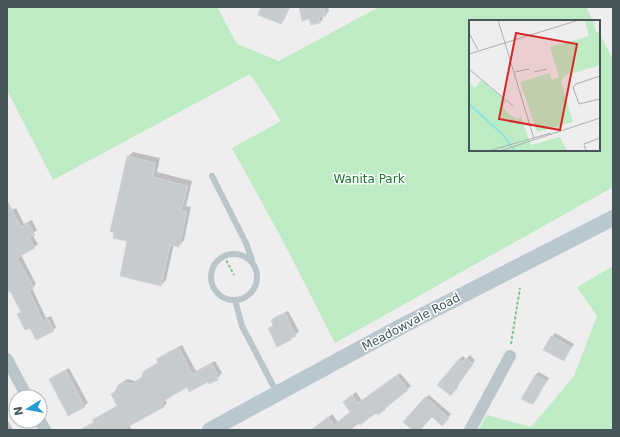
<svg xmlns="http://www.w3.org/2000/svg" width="620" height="437" viewBox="0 0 620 437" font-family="'DejaVu Sans',sans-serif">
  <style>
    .green { fill: #bdebc4 }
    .shadow { fill: #0003 }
    .building { fill: #c7cbce; stroke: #d1d5d8 }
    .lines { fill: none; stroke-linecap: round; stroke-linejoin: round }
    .path { stroke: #78c78d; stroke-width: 2; stroke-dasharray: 3 2; stroke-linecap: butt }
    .lane { stroke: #b9c5c9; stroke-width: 6 }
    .street { stroke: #b9c5c9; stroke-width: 12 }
    .secondary { stroke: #b9c8ce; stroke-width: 16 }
    .labels { text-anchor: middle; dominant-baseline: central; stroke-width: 3; stroke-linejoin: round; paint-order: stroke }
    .park-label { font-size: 12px; fill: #1c7533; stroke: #fff }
    .street-label { font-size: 12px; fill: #465559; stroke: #fff }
    .inset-river { fill: none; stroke: #8de5e3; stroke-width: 2 }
    .inset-road { fill: none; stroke: #abb0b2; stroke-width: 1 }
    .view { fill: #d62828; fill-opacity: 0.15; stroke: #d62828; stroke-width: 2 }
    .inset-edge { fill: none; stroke: #465559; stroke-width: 2 }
  </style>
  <rect width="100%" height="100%" fill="#efedee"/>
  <path class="green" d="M7,7H217L237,44L279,61L379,7H586L593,21H470V150H599V32L613,60V187L335,343L284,243L232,148L281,121L250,74L53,180L7,90Z
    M613,266V430H478L487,415L531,427L574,376L597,316L577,287Z"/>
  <path class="shadow" d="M262,7H290L284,20L281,23Z
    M300,7H328L329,11L325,15H322L323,19L320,22L310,18Z
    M133,152L160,158L157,172L192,181L186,206L191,207L184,240L179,246L174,244L166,280L161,285L128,241L127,157Z
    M9,203L12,210L16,208L24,224L32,220L37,230L32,234L38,244L34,247L21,255L36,284L32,288L46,318L51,316L56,327L53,330L31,326L18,314L22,311L10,290L7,289V204Z
    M288,311L299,331L291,339L269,328L273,325L272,321L275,317Z
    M555,333L574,344L564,360L552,337Z
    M182,345L196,371L215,361L222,373L220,375V376L217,379L187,386L165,399L167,403L164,406L129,425L131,428L129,430H79L94,422L93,420L97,417L118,405L112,395L122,382L128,379L135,381L142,377L144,372L147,369L159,362L157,360L161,356Z
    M470,355L475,360L455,390L459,360L463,356L466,359Z
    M69,368L88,403L84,406L50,380L54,376Z
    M539,372L549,378L536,399L535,375Z
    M400,373L411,386L385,409L376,412L359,422L348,430H312L332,414L338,422L351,412L347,399L356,392L362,401Z
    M429,395L451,414L445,421L432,416L420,430H414L425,398Z
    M7,419L13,430H7Z"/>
  <path class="building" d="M261,7H289L281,24L258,15Z
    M299,7H324L326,16L319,17L320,23L311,25L309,19L302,21Z
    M127,156L155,163L153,177L188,186L181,211L187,212L179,247L170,245L161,286L120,276L127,241L113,238L114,232H110Z
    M7,201L21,227L28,223L35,235L29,237L35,248L17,258L34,288L29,291L43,321L48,319L54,331L36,340L30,328L25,330L17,314L21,312L10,291L7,293Z
    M285,313L296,336L291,338V340L277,347L268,328L273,326L271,320Z
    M551,336L571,347L564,361L543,350Z
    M179,348L192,374L212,364L219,377L216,378L218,380L209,384L208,382L189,392L187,387L162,402L164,407L122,430H81L94,423L92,420L117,406L111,394L115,392L118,385L124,382L131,384L141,379L143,372L158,363L156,359Z
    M466,358L473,364L457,386L458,387L451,395H450L437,385L459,359L462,362Z
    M66,371L85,407L68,416L49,379Z
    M397,375L408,390L385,408L386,409L378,415L376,413L360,425L359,423L350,430H311L328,417L334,425L350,412L343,402L352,395L358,403Z
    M535,375L546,381L537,398L533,404L531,403V404L521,399Z
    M425,397L449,418L442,426L432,417L420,430H412L403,422Z"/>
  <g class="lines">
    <path class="path" d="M224,256L234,275
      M511,344L520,288"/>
    <path class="lane" d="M212,176L246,243L252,260
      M211 277a23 23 0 1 1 46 0a23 23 0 1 1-46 0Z
      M235,300L242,326L277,393"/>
    <path class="street" d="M7,359L27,397
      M40,421L45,430
      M470,430L510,356"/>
    <path class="secondary" d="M210,430L402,326L613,218"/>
  </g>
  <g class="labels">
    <g class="park-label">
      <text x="369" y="179">Wanita Park</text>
    </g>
    <g class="street-label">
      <text transform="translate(411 322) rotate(-28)">Meadowvale Road</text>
    </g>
  </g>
  <g transform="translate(469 20)">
    <rect width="131" height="131" fill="#efedee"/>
    <path d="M116,0H124L127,12H131V45L95,56L92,61L104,102L68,112L51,62L81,53L83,60L90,57L81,27L120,16ZM12,60L37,81L34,87L40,94L48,99L52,97L62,125L91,117L98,131H0V63L6,68Z" fill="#bdebc4"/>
    <path class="inset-river" d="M0,84L33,114L46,131"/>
    <path class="inset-road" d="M29,0L65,119M0,13L9,30M0,34L110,0M0,49L44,86M46,52L60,49M65,52L78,49M131,56L107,64L104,67L110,84L131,79M19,131L82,113M31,131L131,98M117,131L115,124L131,118"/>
    <path class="view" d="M47,13L108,24L91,110L30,99Z"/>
    <rect width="131" height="131" class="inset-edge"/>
  </g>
  <rect width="620" height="437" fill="none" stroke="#465559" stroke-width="16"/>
  <g transform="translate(28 409) rotate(259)"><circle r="19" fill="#ffffff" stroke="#b5bbbd"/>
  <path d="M0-3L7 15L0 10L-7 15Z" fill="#249ad2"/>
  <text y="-6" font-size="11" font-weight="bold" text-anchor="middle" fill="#465559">N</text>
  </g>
</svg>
